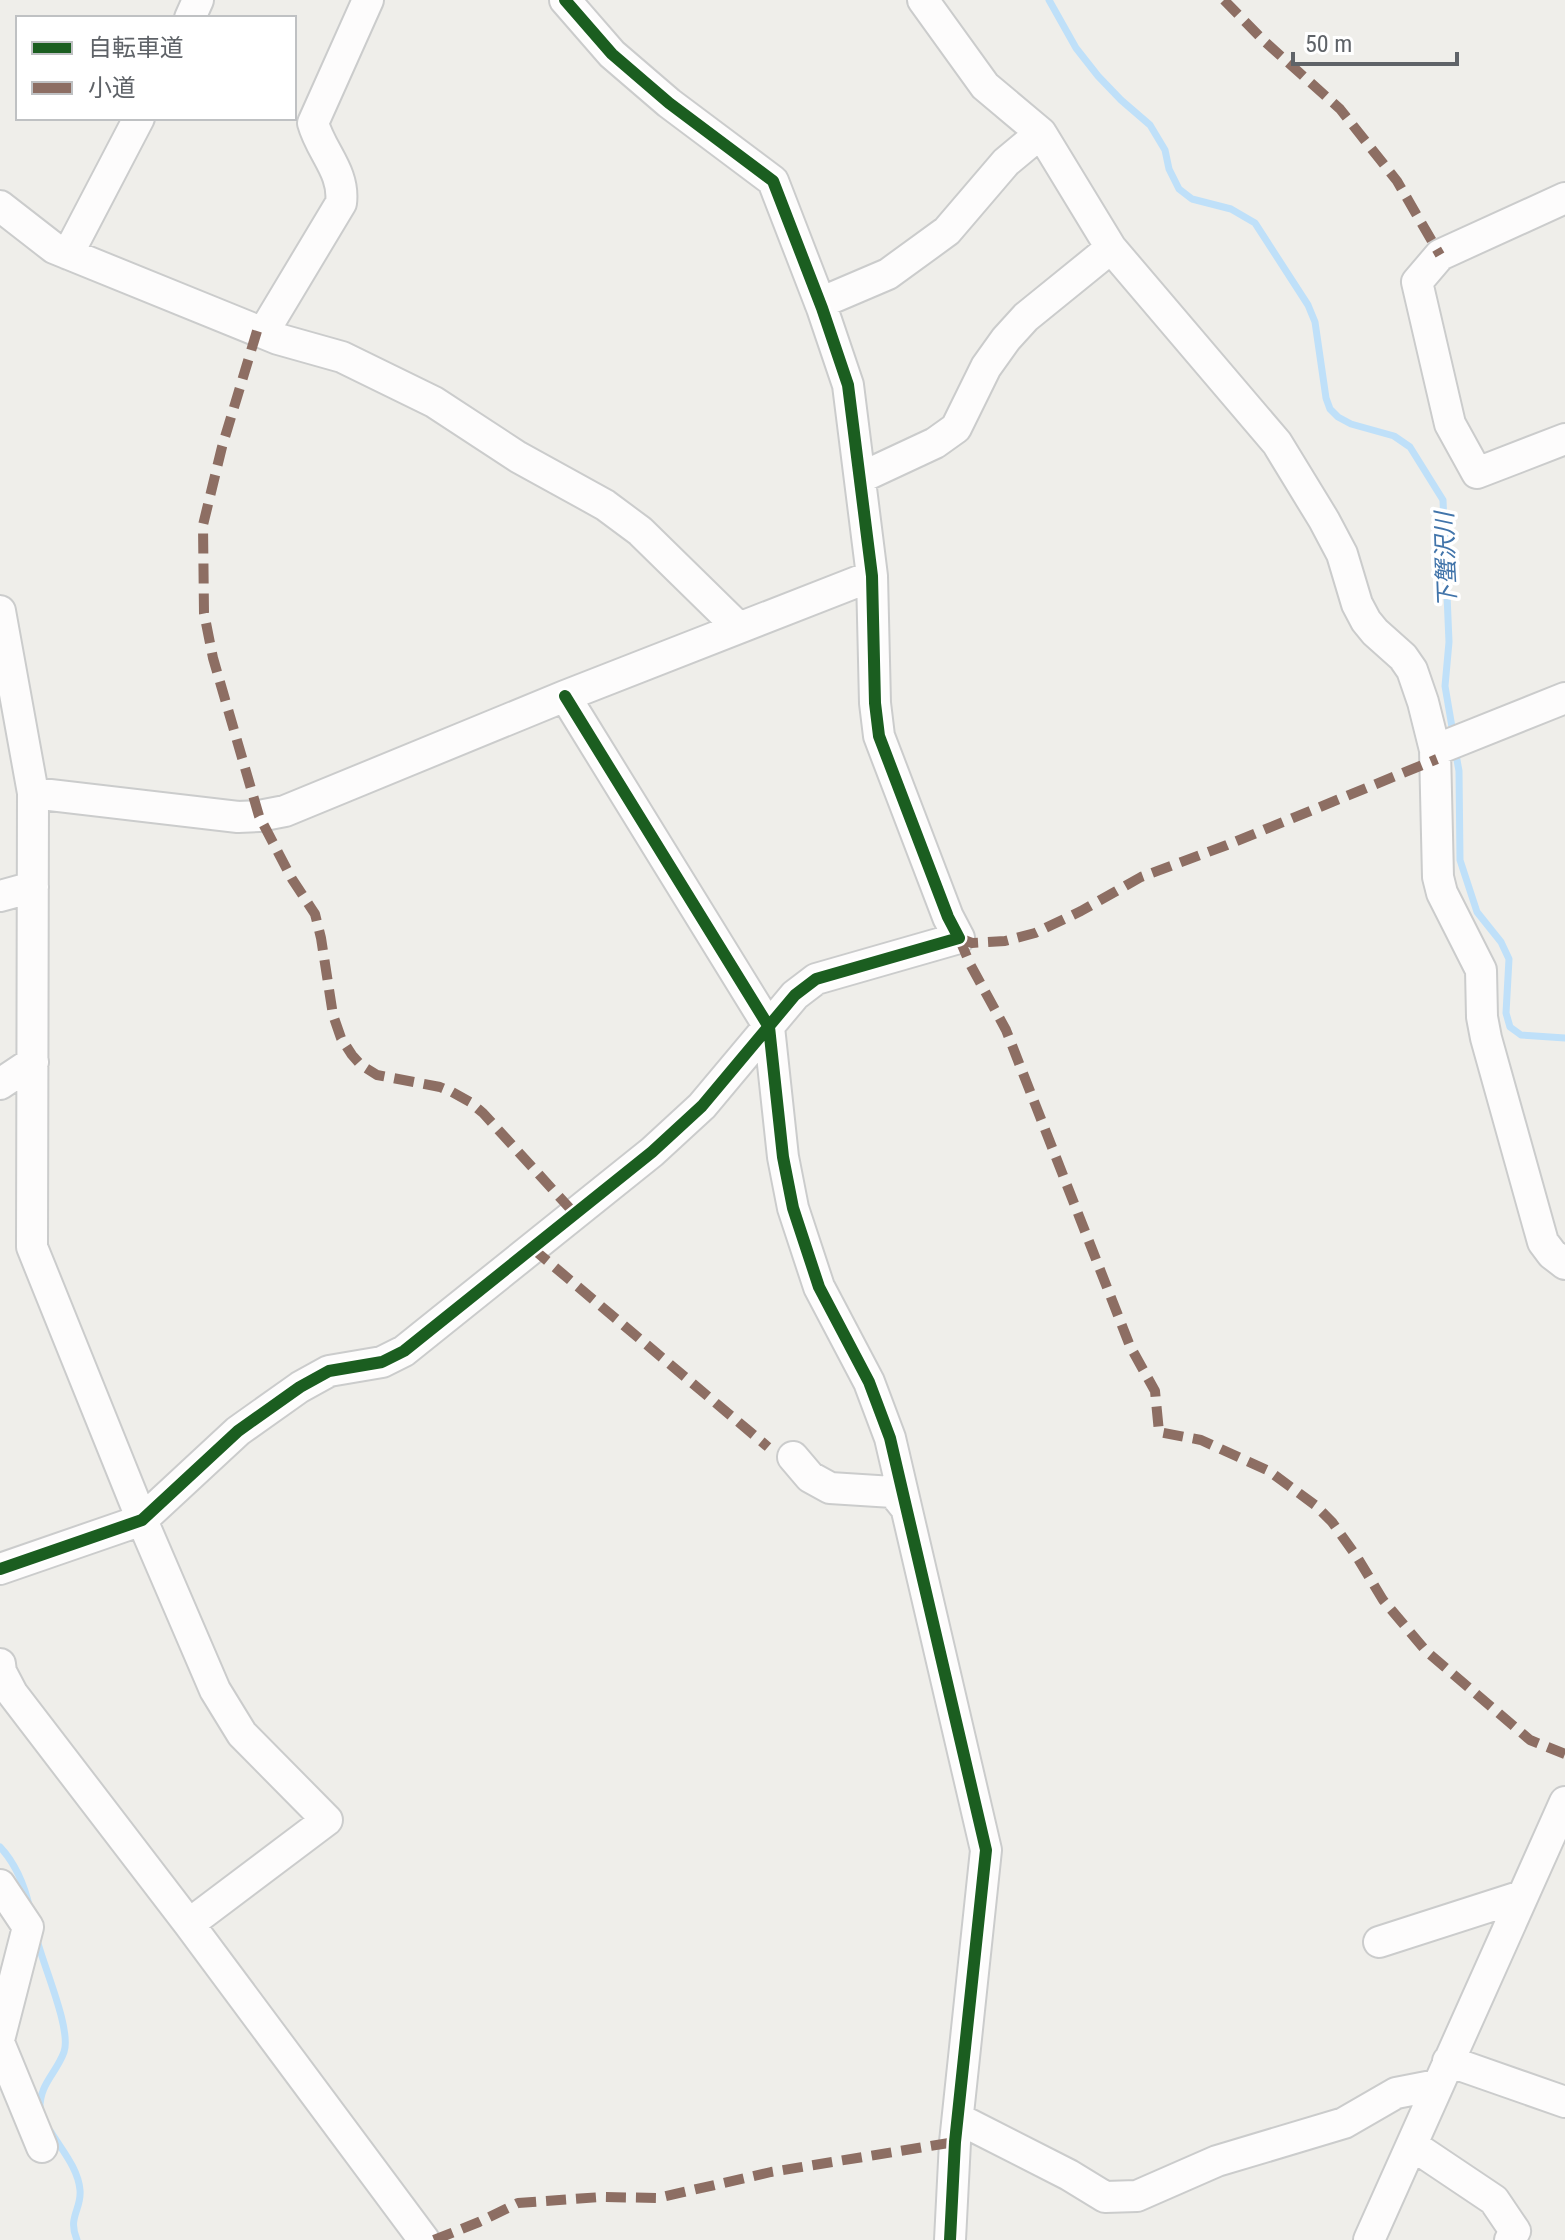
<svg xmlns="http://www.w3.org/2000/svg" width="1565" height="2240" viewBox="0 0 1565 2240" font-family="'Roboto Condensed','Noto Sans JP',sans-serif">
  <style>
    .lines { fill: none; stroke-linecap: round; stroke-linejoin: round }
    .stream { stroke: #bfe0f9; stroke-width: 7 }
    .minor-casing { stroke: #cbcccc; stroke-width: 34 }
    .minor { stroke: #fdfcfc; stroke-width: 30 }
    .quiet { stroke: #8d6e63; stroke-width: 10; stroke-dasharray: 20 10; stroke-linecap: butt }
    .cycleway-casing { stroke: #fff; stroke-width: 17 }
    .cycleway { stroke: #1b5e20; stroke-width: 12 }
    .labels { text-anchor: middle; dominant-baseline: central; stroke-width: 7; stroke-linejoin: round; paint-order: stroke }
    .water-label { font-size: 24px; font-style: italic; fill: #4174aa; stroke: #fff }
  </style>
  <rect width="100%" height="100%" fill="#efeeea"/>
  <g class="lines">
    <path class="stream" d="M1049,0L1076,48L1098,76L1121,100L1150,125L1165,150L1169,169L1179,189L1192,199L1231,209L1255,223L1308,305L1315,322L1326,398L1330,409L1338,417L1351,424L1394,436L1410,447L1443,500L1449,642L1445,686L1453,733
      M1455,749L1459,771L1460,860L1477,912L1501,942L1509,959L1506,1013L1510,1027L1521,1035L1565,1038
      M0,1847C15,1863 25,1887 30,1909
      M36,1936C42,1963 72,2029 64,2052C56,2074 39,2084 40,2110
      M51,2132C61,2149 78,2168 80,2190C82,2209 67,2217 77,2240"/>
    <g class="minor-casing">
      <path id="minor" d="M923,0L985,86L1041,133L1111,248L1277,443L1324,520L1342,554L1357,604L1366,621L1375,632L1403,657L1412,670L1423,702L1435,750
        M190,18L198,0
        M1565,198L1440,255L1417,282L1450,424L1477,473L1565,439
        M0,206L54,248L278,339L342,357L434,402L518,457L605,505L640,531L739,628
        M68,254L139,118
        M820,303L888,274L947,231L1006,162L1041,133
        M263,333L341,203C345,172 321,152 313,123L368,0
        M860,478L935,443L956,428L986,367L1006,339L1026,317L1111,248
        M0,611L33,793L32,1247L142,1520L215,1690L242,1734L327,1820L189,1924
        M565,696L769,1027L783,1157L793,1208L819,1287L869,1382L890,1438L986,1850L955,2142L950,2240
        M1565,698L1435,750L1438,877L1442,893L1481,970L1482,1017L1486,1038L1543,1242L1552,1254L1565,1264
        M33,793L238,817L259,816L285,811L565,696L872,576
        M0,896L33,887
        M0,1084L33,1062
        M793,1457L810,1477L830,1488L893,1492L905,1507
        M0,1569L142,1520L238,1431L300,1387L329,1371L382,1362L404,1351L652,1152L702,1106L795,995L816,979L959,938L948,917L879,736L875,703L872,576L848,385L822,308L773,181L669,103L612,54L565,0
        M0,1664L1,1672L12,1693L189,1924L424,2240
        M0,1885L28,1927L0,2036
        M1379,1942L1522,1896
        M0,2045L42,2147
        M1448,2061L1565,2102
        M959,2119L1069,2175L1105,2197L1137,2196L1217,2161L1344,2123L1396,2093L1437,2085
        M1412,2145L1494,2200L1515,2231L1510,2240
        M1369,2240L1565,1802"/>
    </g>
    <use href="#minor" class="minor"/>
    <path class="quiet" d="M1224,0L1263,40L1340,109L1397,181L1440,255
      M257,331L222,447L203,525L204,613L213,658L259,816L292,879L315,914L321,938L333,1015L341,1038L352,1055L361,1065L377,1075L440,1087L452,1092L470,1102L483,1113L574,1213
      M959,938L970,964L1006,1030L1130,1346L1155,1391L1159,1432L1201,1440L1269,1471L1315,1505L1332,1522L1357,1557L1383,1600L1426,1651L1530,1740L1565,1754
      M959,938L972,943L1005,941L1035,933L1081,911L1141,877L1227,845L1437,759
      M532,1248L768,1447
      M434,2240L479,2222L518,2203L601,2197L658,2198L771,2172L955,2142"/>
    <g class="cycleway-casing">
      <path id="cycleway" d="M565,696L769,1027L783,1157L793,1208L819,1287L869,1382L890,1438L986,1850L955,2142L950,2240
        M0,1569L142,1520L238,1431L300,1387L329,1371L382,1362L404,1351L652,1152L702,1106L795,995L816,979L959,938L948,917L879,736L875,703L872,576L848,385L822,308L773,181L669,103L612,54L565,0"/>
    </g>
    <use href="#cycleway" class="cycleway"/>
  </g>
  <g class="labels">
    <g class="water-label">
      <text transform="translate(1446 560) rotate(-92)">下蟹沢川</text>
    </g>
  </g>
  <rect x="16" y="16" width="280" height="104" fill="#ffffff" stroke="#bfc1c3" stroke-width="2"/>
  <rect x="32" y="42" width="40" height="12" fill="#1b5e20" stroke="#bfc1c3" stroke-width="2"/>
  <text x="88" y="56" font-size="24" fill="#5f6368">自転車道</text>
  <rect x="32" y="82" width="40" height="12" fill="#8d6e63" stroke="#bfc1c3" stroke-width="2"/>
  <text x="88" y="96" font-size="24" fill="#5f6368">小道</text>
  <path d="M1293 52v12h164v-12" fill="none" stroke="#5f6368" stroke-width="4"/>
  <text x="1305" y="52" font-size="24" fill="#5f6368" stroke="#ffffff" stroke-width="6" paint-order="stroke">50 m</text>
</svg>
